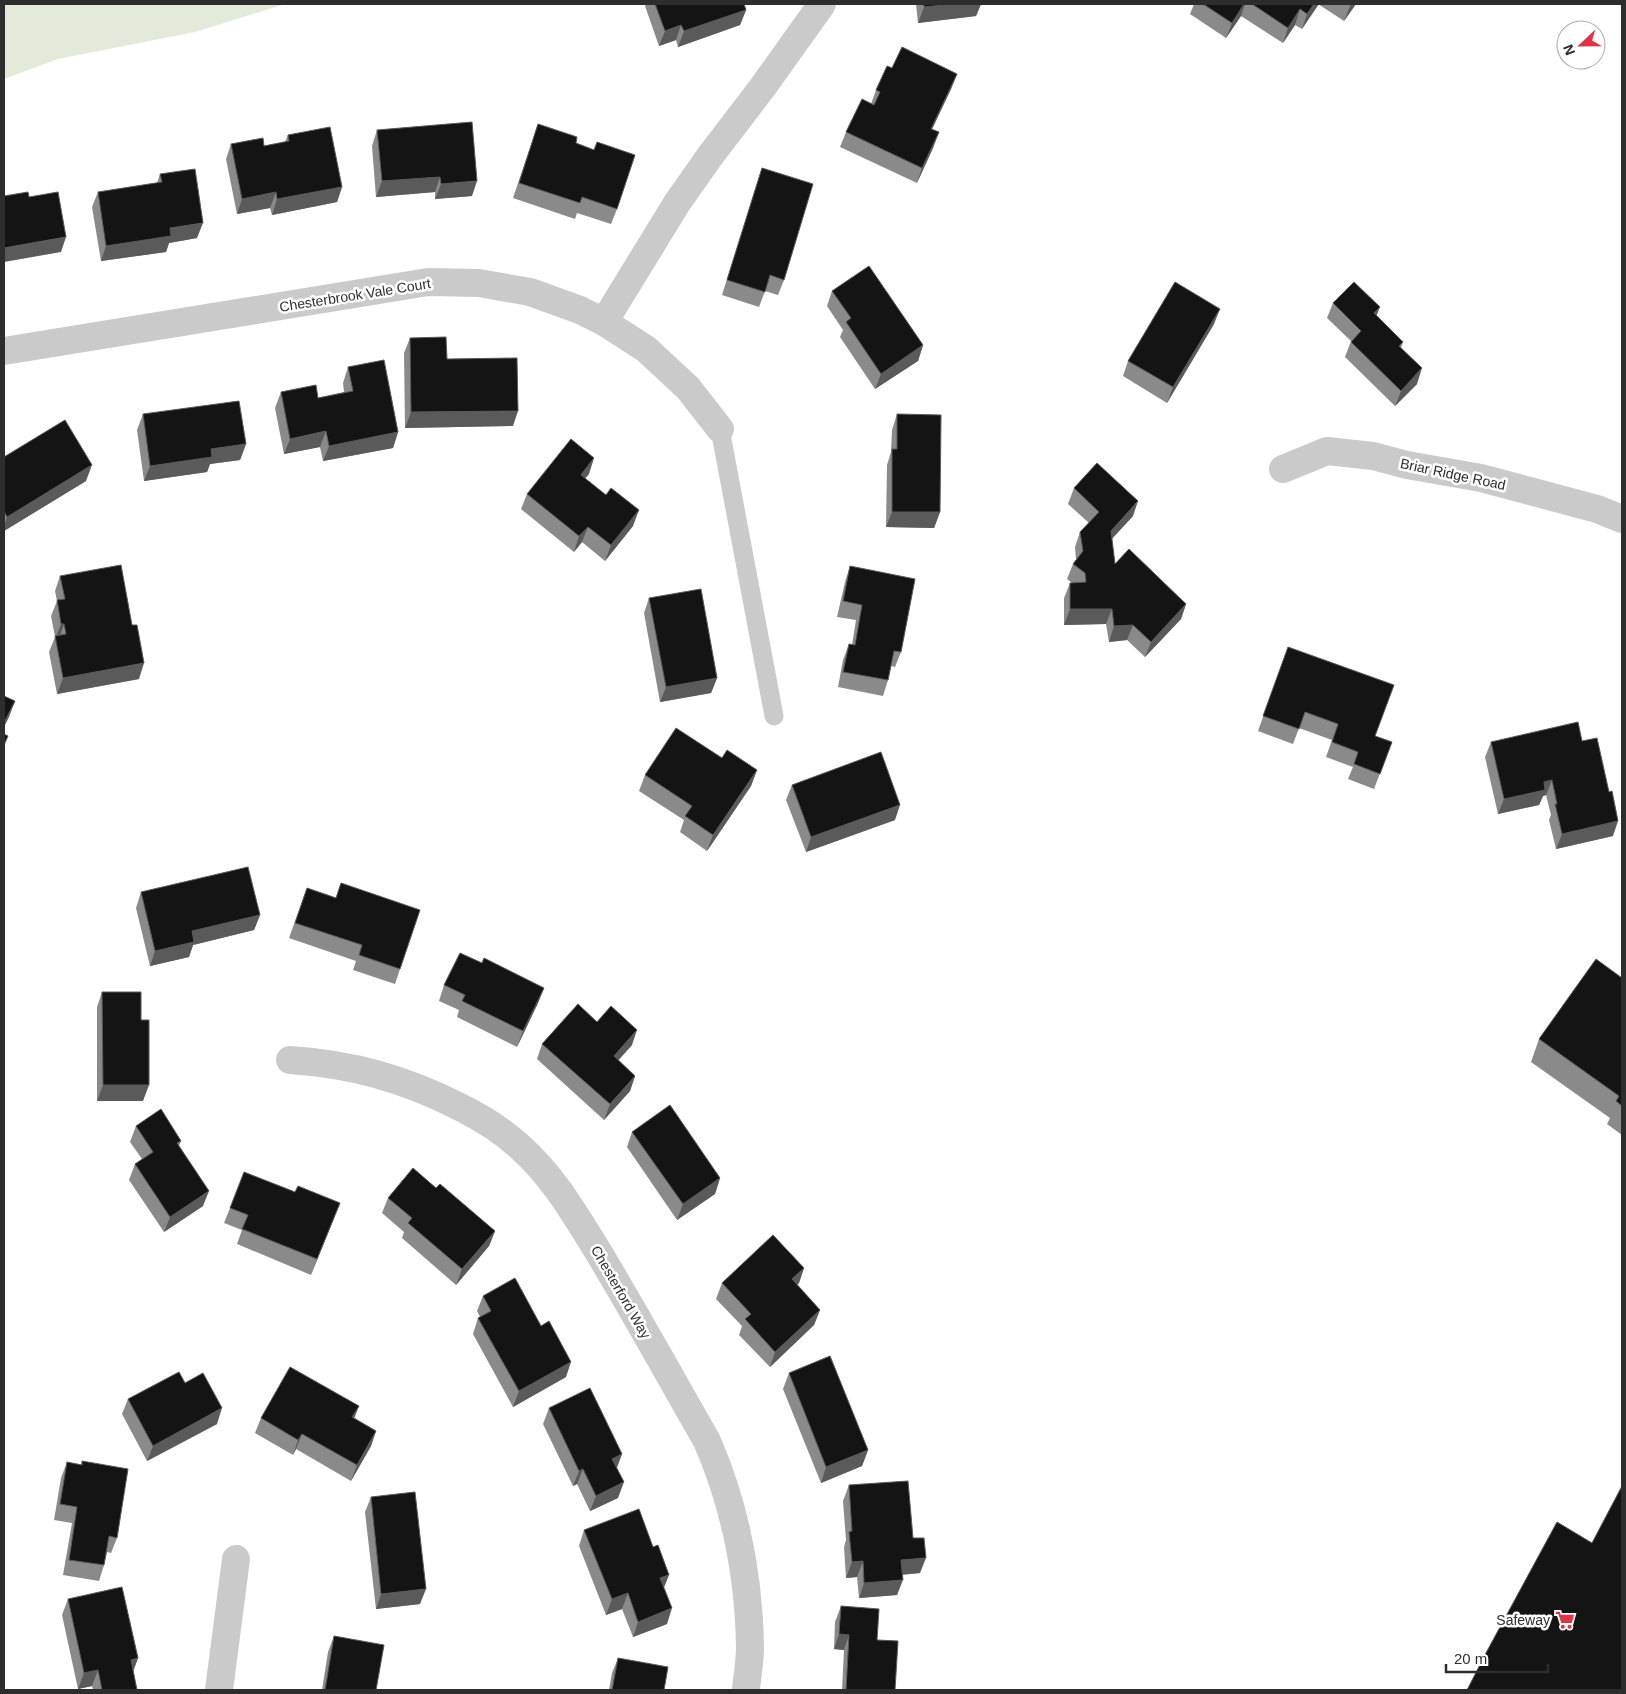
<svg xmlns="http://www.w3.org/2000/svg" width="1626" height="1694" viewBox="0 0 1626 1694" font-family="Arial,sans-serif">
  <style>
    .green { fill: #e3eada }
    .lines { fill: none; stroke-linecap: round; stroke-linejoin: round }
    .service { stroke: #cacaca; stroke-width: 19 }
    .minor { stroke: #cacaca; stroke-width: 28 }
    .wall { fill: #8a8a8a }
    .shaded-wall { fill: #5a5a5a }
    .building { fill: #141414; stroke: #5a5a5a }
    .labels { text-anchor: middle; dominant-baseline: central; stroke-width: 5; stroke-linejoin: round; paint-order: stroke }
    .street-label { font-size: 14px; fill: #2d2d2d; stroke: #fff }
    .poi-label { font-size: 14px; fill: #2d2d2d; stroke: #fff; text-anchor: end }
  </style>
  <rect width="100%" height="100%" fill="#fff"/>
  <path class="green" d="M4,4H285L195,32L58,59L4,79Z"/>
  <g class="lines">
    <path class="service" d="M720,429L774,716"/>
    <path class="minor" d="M604,322L677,203L710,156L762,88L822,4
      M4,351L428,282L479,283L530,292L580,310L604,322L646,349L688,388L720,429
      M1283,469L1327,451L1373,456L1407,465L1481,478L1597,509L1622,519
      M290,1060C352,1064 405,1079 460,1107C482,1118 503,1131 520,1147C554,1177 575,1215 599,1253C636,1315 671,1378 707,1441C736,1508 749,1575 750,1648C750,1662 747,1676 746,1690
      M219,1690L236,1559"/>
  </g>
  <path class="wall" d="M646,4H744L746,10L740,25L678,47L676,40L659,46L645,6Z
    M916,4H981L976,16L918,23Z
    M1194,4H1356L1344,21L1318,4L1302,29L1295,25L1283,43L1241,16L1226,38L1190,14Z
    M892,68L957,74L951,89L932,129L939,132L933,148L917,183L840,147L846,132L871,104L876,90Z
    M538,124L576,143L617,209L611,224L577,213L575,219L513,198Z
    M377,130L472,196L435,199V192L376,197L372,146Z
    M288,135L342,187L337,202L272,215L270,208L237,214L226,159L231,144L264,146L285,142Z
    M762,168L784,280L778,295L765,291L759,307L722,295L757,183Z
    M160,174L197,238L169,243L166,252L101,261L92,207L98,192L157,183Z
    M832,291L923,345L918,361L875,389L840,337L843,330L827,306Z
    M1333,303L1377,316L1403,342L1401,348L1417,384L1395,406L1345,357L1351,341L1327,318Z
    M1214,324L1167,403L1123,376L1128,361Z
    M410,338L447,359L513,426L405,428L404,353Z
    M348,367L398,432L393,448L323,461L320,447L284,454L275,408L281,392L318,398L344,392L343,383Z
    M143,414L246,444L240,460L210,464L207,472L144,481L137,430Z
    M897,414L940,512L934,528L886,527L887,465L891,452L892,430Z
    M4,457L86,481L4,531Z
    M589,474L585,478L633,526L605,561L582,542L574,552L521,509L527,494Z
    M1074,488L1133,516L1112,539L1115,564L1186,604L1181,619L1145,657L1127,640L1109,642L1106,624L1064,625V598L1070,583H1072L1067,579L1073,564L1076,560L1075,547L1080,532L1089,523L1068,504Z
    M850,566L901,652L895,667L891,666L888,680L883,696L838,687L843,660L849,644L852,645L856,620L837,617L845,582Z
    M60,576L139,679L57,694L49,652L55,637L51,616L57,601L55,591Z
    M649,598L717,678L711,693L660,702L644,613Z
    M1288,647L1375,736L1392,742L1374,789L1348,779L1353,767L1326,757L1332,740L1299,728L1293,744L1258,731Z
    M1582,741L1613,836L1556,849L1549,820L1551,815L1546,795L1543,796L1539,805L1498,814L1485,757L1491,742Z
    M722,758L757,770L751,786L707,851L680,832L684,820L639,791L645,775Z
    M792,785L895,820L806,852L786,800Z
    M341,883L400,969L395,984L353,970L356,961L289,938L307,888L336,898Z
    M141,892L260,915L254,930L193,945L189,957L150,966L136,908Z
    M482,963L544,988L538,1003L517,1047L457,1017L459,1010L439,1001L444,985Z
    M1622,978V1135L1607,1124L1610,1118L1531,1062L1539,1039Z
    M102,992L141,1020L143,1101H97V1007Z
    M597,1022L632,1045L618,1060L635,1076L630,1091L604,1120L537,1059L542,1044Z
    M136,1126L181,1141L179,1146L203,1206L164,1232L129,1180L135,1164L142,1159L130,1142Z
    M632,1132L720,1178L715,1194L677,1220L627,1147Z
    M436,1188L495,1231L489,1246L456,1285L402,1238L404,1232L382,1213L388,1198Z
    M230,1208L334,1218L311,1275L237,1244L242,1230L224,1223Z
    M804,1268L799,1283L797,1285L820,1310L814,1325L770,1367L739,1335L742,1326L716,1299L722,1283Z
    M483,1296L541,1326L566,1377L513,1407L473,1334L478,1318L480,1317L477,1311Z
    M789,1373L868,1450L862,1466L821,1483L783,1389Z
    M185,1383L217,1424L147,1461L122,1414L128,1399Z
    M359,1406L354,1418L376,1431L371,1446L351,1481L296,1449L293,1455L255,1433L261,1418Z
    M549,1408L622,1454L617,1468L618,1498L590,1511L577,1484L573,1486L543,1424Z
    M82,1461L117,1538L111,1553L107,1552L104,1565L99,1581L63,1575L72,1523L54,1520L61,1478L67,1462L81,1465Z
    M849,1485L913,1538L920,1573L902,1575L897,1595L859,1598L857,1577L846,1578L844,1547L846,1540L843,1501Z
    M371,1497L420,1604L376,1609L365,1512Z
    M584,1530L664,1588L667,1624L633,1637L622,1609L606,1615L579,1546Z
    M68,1599L138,1658L133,1672L137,1690H93L92,1686L78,1689L62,1615Z
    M841,1606L877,1640L895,1690H842L844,1650L834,1649L835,1622Z
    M334,1636L376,1690H322L328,1652Z
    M618,1658L664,1690H609L612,1673Z"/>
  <path class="shaded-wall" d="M954,4H981L976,16L918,23L924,7Z
    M1244,4H1245L1241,16L1226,38L1232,23Z
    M1314,4H1319L1302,29L1307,14Z
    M1351,4H1356L1344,21L1350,6Z
    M1300,9L1295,25L1283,43L1288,28Z
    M746,10L740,25L678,47L684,31Z
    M681,25L676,40L659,46L665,31Z
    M957,74L951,89L925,144L931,129Z
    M939,132L933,148L917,183L922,168Z
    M440,177L435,192L376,197L382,181Z
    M477,181L472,196L435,199L441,184Z
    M342,187L337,202L272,215L277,199Z
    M276,192L270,208L237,214L242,199Z
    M203,223L197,238L169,243L166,252L101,261L106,246L170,228Z
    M66,237L61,252L4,262V248Z
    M1380,307L1374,322V313Z
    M1220,309L1214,324L1167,403L1173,387Z
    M923,345L918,361L875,389L881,374Z
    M1422,368L1417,384L1395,406L1401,391Z
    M518,411L513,426L405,428L411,412Z
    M326,431L320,447L284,454L290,439Z
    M398,432L393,448L323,461L329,446Z
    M246,444L240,460L210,464L207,472L144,481L150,466L211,449Z
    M594,458L589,474L575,490L581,475Z
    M92,465L86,481L4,531V526L7,517Z
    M1138,501L1133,516L1105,546L1111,531Z
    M639,510L633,526L605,561L611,545Z
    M892,512H940L934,528L886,527Z
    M588,527L582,542L574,552L579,536Z
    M1186,604L1181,619L1145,657L1151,642Z
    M1070,609H1112L1106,624L1064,625Z
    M61,624H64L59,639H55Z
    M1133,625L1127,640L1109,642L1114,626Z
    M144,663L139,679L57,694L63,678Z
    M717,678L711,693L660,702L666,687Z
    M15,701L9,717L4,727V723Z
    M757,770L751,786L707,851L713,835Z
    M1552,780L1546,795L1543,796L1539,805L1498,814L1504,799L1544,782Z
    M900,805L895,820L806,852L811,837Z
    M1618,821L1613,836L1556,849L1562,834Z
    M260,915L254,930L193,945L189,957L150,966L155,951L192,931Z
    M544,988L538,1003L517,1047L523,1031Z
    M637,1030L632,1045L608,1072L614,1056Z
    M635,1076L630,1091L604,1120L610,1104Z
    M103,1085H149L143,1101H97Z
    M720,1178L715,1194L677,1220L683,1204Z
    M209,1191L203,1206L164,1232L170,1217Z
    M340,1203L334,1218L311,1275L317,1259Z
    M495,1231L489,1246L456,1285L462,1269Z
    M804,1268L799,1283L786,1295L792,1279Z
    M820,1310L814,1325L770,1367L775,1352Z
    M571,1362L566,1377L513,1407L519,1391Z
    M359,1406L353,1421L352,1417Z
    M222,1408L217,1424L147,1461L153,1446Z
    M376,1431L371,1446L351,1481L357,1465Z
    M302,1434L296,1449L293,1455L298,1440Z
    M868,1450L862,1466L821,1483L826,1467Z
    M622,1454L616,1469L612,1459Z
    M583,1469L577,1484L573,1486L579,1471Z
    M624,1482L618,1498L590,1511L596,1496Z
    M926,1558L920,1573L896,1575L901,1560Z
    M863,1561L857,1577L846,1578L852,1562Z
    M669,1575L663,1590L660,1578Z
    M903,1580L897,1595L859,1598L864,1583Z
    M426,1589L420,1604L376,1609L381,1594Z
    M628,1593L622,1609L606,1615L612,1599Z
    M672,1608L667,1624L633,1637L638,1622Z
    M839,1634L849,1635L844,1650L834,1649Z
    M138,1658L132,1674L131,1660Z
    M98,1670L92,1686L78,1689L84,1673Z"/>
  <path class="building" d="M655,4H744L746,10L684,31L681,25L665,31Z
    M924,4H954L924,7Z
    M1203,4H1244L1232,23Z
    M1252,4H1314L1307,14L1300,9L1288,28Z
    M902,47L957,74L931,129L939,132L922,168L846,132L862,99L874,105L880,92L876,90L887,66L892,68Z
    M472,122L477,181L441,184L440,177L382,181L377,130Z
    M538,124L577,137L576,143L594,150L597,142L635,155L617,209L582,197L580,203L519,183Z
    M330,127L342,187L277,199L276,192L242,199L231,144L263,138L264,146L289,141L288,135Z
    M762,168L813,184L784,280L770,275L765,292L727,280Z
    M195,169L203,223L170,228L171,236L106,246L98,192L162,182L160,174Z
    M28,192L29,197L58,192L66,237L4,248V196Z
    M869,266L923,345L881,374L846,322L851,318L832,291Z
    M1175,282L1220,309L1173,387L1128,361Z
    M1354,282L1380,307L1374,313L1403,342L1399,346L1422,368L1401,391L1351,342L1361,331L1333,303Z
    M446,337L447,359L517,358L518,411L411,412L410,338Z
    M384,360L398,432L329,446L326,431L290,439L281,392L316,385L318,398L353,391L348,367Z
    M239,401L246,444L211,449L212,457L150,466L143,414Z
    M897,414L941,415L940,512H892V449H897Z
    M65,420L92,465L7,517L4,511V457Z
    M571,439L594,458L581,475L606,495L611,488L639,510L611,545L588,527L579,536L527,494Z
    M1097,463L1138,501L1111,531L1115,564L1129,549L1186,604L1151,642L1133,625L1114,626L1112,609H1070V583L1086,582L1085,573L1073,564L1083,551L1080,532L1099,512L1074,488Z
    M121,565L132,625H137L144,663L63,678L55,636L66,634L64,624H61L57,600L65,599L60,576Z
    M850,566L915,579L901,652L894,651L888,680L843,672L849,644L855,645L862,605L843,601Z
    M701,589L717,678L666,687L649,598Z
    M1288,647L1394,685L1375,736L1392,742L1380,774L1354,764L1358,752L1332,742L1338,724L1305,712L1299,729L1263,716Z
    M4,696L15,701L4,723Z
    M1578,722L1582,741L1597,738L1609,792L1612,791L1618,821L1562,834L1555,804H1557L1552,780L1544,782L1545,790L1504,799L1491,742Z
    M676,728L722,758L727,750L757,770L713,835L685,816L692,806L645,775Z
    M4,734L8,736L4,745Z
    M881,752L900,805L811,837L792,785Z
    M248,867L260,915L192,931L194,942L155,951L141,892Z
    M341,883L420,910L400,969L359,955L362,945L295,923L307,888L336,898Z
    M460,953L482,963L484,958L544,988L523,1031L462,1001L465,995L444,985Z
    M1596,959L1622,978V1106L1616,1101L1619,1096L1539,1039Z
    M102,992H141V1020H149V1085H103Z
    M578,1004L597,1022L611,1006L637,1030L614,1056L635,1076L610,1104L542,1044Z
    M670,1105L720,1178L683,1204L632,1132Z
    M161,1109L181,1141L177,1143L209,1191L170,1217L135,1164L153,1152L136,1126Z
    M413,1168L436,1188L440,1184L495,1231L462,1269L408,1223L412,1218L388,1198Z
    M244,1172L295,1192L298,1186L340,1203L317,1259L242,1229L248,1215L230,1208Z
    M773,1235L804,1268L792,1279L820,1310L775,1352L745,1319L751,1314L722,1283Z
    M515,1278L541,1326L549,1321L571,1362L519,1391L478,1318L491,1311L483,1296Z
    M830,1356L868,1450L826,1467L789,1373Z
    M290,1367L359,1406L352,1417L376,1431L357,1465L302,1434L298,1440L261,1418Z
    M179,1372L185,1383L203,1373L222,1408L153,1446L128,1399Z
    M590,1388L622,1454L612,1459L624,1482L596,1496L583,1469L579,1471L549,1408Z
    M82,1461L128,1469L117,1538L109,1536L104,1565L69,1560L77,1507L60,1504L67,1462L82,1465Z
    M908,1481L913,1538H924L926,1558L901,1560L903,1580L864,1583L863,1561L852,1562L849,1532L852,1531L849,1485Z
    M1622,1486V1690H1467L1487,1651L1557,1522L1592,1543Z
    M415,1492L426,1589L381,1594L371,1497Z
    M639,1509L653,1547L658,1545L669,1575L660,1578L672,1608L638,1622L628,1593L612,1599L584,1530Z
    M122,1587L138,1658L131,1660L137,1690H102L98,1670L84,1673L68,1599Z
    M841,1606L879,1609L877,1640L898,1641L895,1690H846L849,1635L839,1634Z
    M334,1636L384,1645L376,1690H325Z
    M618,1658L668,1667L664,1690H612Z"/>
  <defs>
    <g id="supermarket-bare" transform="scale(1.5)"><path d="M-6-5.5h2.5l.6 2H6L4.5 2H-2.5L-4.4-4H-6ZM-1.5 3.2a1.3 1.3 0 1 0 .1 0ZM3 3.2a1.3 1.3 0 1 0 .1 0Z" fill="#df3348" stroke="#fff" stroke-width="2.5" paint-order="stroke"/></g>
  </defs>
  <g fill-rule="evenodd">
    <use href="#supermarket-bare" x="1565" y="1620"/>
  </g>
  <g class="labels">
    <g class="street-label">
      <text transform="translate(355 295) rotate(-9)">Chesterbrook Vale Court</text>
      <text transform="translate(1453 474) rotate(12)">Briar Ridge Road</text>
      <text transform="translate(621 1292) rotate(60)">Chesterford Way</text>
    </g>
    <g class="poi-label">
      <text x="1550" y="1620">Safeway</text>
    </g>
  </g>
  <rect width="1626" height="1694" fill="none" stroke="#2d2d2d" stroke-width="10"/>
  <g transform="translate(1581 45) rotate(248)"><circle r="24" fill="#ffffff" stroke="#ababab"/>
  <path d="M0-4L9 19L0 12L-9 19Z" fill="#df3348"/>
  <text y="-8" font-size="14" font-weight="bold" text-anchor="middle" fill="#2d2d2d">N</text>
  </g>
  <path d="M1446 1664v8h102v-8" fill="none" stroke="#2d2d2d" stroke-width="2.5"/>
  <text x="1454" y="1664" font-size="15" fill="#2d2d2d" stroke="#ffffff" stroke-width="4" paint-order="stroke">20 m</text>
</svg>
